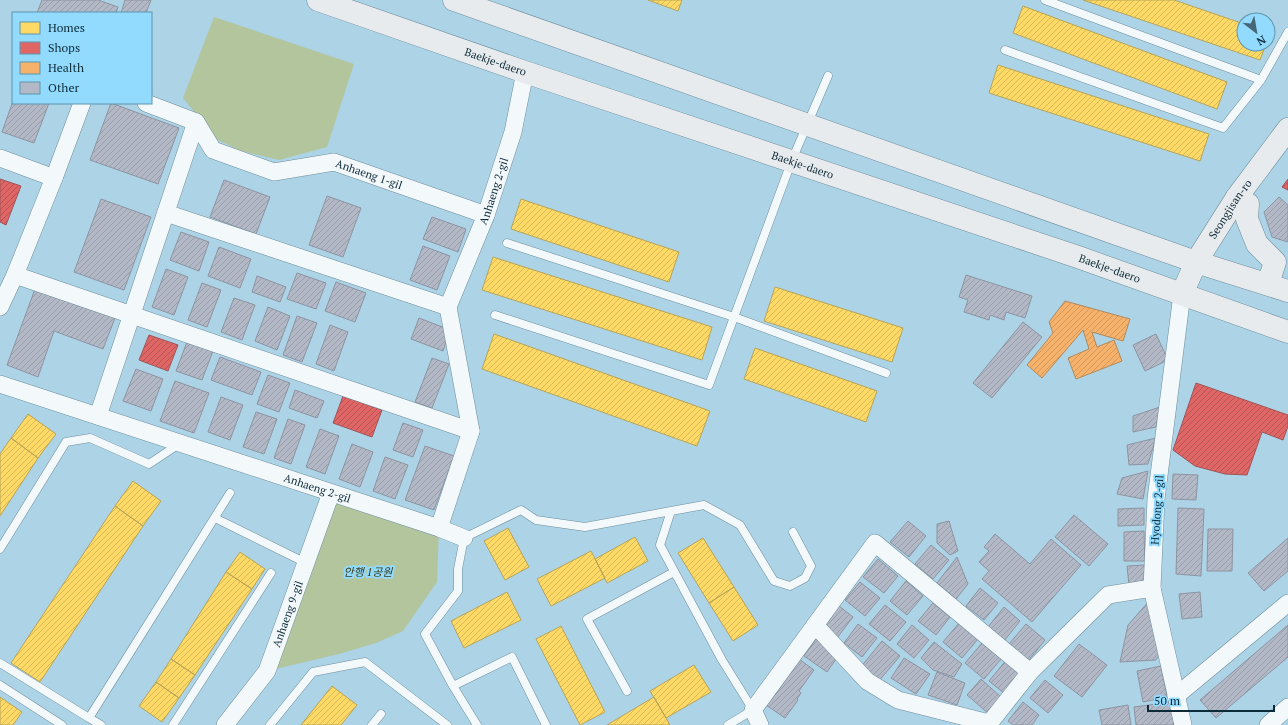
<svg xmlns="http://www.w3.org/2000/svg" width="1288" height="725" viewBox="0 0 1288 725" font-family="'PT Serif','Noto Sans KR',serif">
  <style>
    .green { fill: #b3c59d }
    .homes { fill: url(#homes-hatch); stroke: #b6a558 }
    .shops { fill: url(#shops-hatch); stroke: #a05458 }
    .health { fill: url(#health-hatch); stroke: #b08a5c }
    .building { fill: url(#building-hatch); stroke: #8d94a2 }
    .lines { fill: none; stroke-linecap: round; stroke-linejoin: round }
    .lane-casing { stroke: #6d8e9c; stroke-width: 9 }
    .street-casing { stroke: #6d8e9c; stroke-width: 18 }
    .secondary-casing { stroke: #6d8e9c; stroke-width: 23 }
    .lane { stroke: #f3f8fb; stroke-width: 8 }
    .street { stroke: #f3f8fb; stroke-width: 17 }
    .secondary { stroke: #e8ebed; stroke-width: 22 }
    .labels { text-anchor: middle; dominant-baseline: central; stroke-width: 4; stroke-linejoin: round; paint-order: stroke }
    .street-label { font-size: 11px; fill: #0c2b38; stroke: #93dbfe }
    .park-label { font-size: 11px; font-style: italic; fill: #3a3b13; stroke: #93dbfe }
  </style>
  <defs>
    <pattern id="homes-hatch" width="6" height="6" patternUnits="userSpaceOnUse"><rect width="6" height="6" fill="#ffd966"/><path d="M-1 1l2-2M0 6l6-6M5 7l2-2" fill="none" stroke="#d9ba59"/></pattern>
    <pattern id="shops-hatch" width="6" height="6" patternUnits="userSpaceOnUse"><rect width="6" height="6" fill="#e06666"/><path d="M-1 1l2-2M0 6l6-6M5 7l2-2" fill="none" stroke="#b45455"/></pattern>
    <pattern id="health-hatch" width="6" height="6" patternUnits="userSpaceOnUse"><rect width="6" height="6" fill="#f6b26b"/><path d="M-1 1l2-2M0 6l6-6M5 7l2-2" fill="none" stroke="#d2995e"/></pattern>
    <pattern id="building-hatch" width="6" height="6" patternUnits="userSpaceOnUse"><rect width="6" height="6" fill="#b3b8c6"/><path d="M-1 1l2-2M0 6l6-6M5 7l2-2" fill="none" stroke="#999eab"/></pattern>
  </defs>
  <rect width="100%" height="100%" fill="#acd3e6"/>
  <path class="green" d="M214,17L354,64L327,147L279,160L241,151L216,139L183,98Z
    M331,493L439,528L437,582L403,631L376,643L339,654L267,671Z"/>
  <path class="homes" d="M648,0H682L678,11Z
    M1083,0H1174L1244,24V44H1266L1260,60Z
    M1023,6L1227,82L1217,109L1013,33Z
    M998,65L1209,134L1200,161L989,93Z
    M521,199L679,252L669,282L511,229Z
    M493,257L712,327L702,360L482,290Z
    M775,287L903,328L892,362L764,321Z
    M494,334L710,411L697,446L482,369Z
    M755,348L877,391L866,422L744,379Z
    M28,414L56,434L38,458L11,438Z
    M11,438L38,458L0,516V454Z
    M133,481L161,501L143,526L115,506Z
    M115,506L143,526L40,682L11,663Z
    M508,528L529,567L505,580L484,541Z
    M635,537L648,561L607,583L595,559Z
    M703,538L734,587L709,603L678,553Z
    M591,551L605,578L551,606L537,579Z
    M240,552L265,569L252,589L226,572Z
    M226,572L252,589L195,675L171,659Z
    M734,587L758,625L733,641L709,603Z
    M507,592L521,620L464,648L451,621Z
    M561,626L605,712L580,725L536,639Z
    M171,659L195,675L179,698L156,682Z
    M694,665L711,692L666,718L650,691Z
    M156,682L179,698L162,722L139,706Z
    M332,686L357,705L341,725H301Z
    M0,697L22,712L13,725H0Z
    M654,697L670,725H607Z"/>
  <path class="shops" d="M0,179L21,186L6,225L0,222Z
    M1288,179V190L1282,187Z
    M149,335L178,345L168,371L139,360Z
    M1196,383L1288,415V426L1283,440L1262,432L1247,475L1225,474L1195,466L1173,450Z
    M343,396L382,410L372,437L333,423Z"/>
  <path class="health" d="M1065,301L1130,319L1123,341L1092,332L1097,347L1114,340L1122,361L1076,379L1068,358L1089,349L1083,330L1042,378L1027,365L1053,333L1049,322Z"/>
  <path class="building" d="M42,0H98L118,7L116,13H37Z
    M125,0H151L146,13H121Z
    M13,101V103H49L34,143L2,132Z
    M111,103L179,128L158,184L90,160Z
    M224,180L270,197L256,234L210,217Z
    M327,196L361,208L343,257L309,245Z
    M1279,197L1288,205V242L1272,237L1264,212Z
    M101,199L151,217L124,290L74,272Z
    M432,217L466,229L458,252L423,239Z
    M181,232L209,242L199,271L170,260Z
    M423,246L450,256L437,290L410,280Z
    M219,247L251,259L240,288L208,276Z
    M166,269L188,277L174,315L152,307Z
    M297,273L326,283L316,309L287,299Z
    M966,275L1032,296L1025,318L1006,312L1004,320L990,315L989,320L964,312L968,300L959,297Z
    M257,276L286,287L280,302L252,292Z
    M336,282L366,293L355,322L325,311Z
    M202,283L221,290L207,327L188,320Z
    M35,289L115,318L103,349L54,331L38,377L7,365Z
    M234,298L255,305L242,340L221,332Z
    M268,307L290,316L277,350L255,341Z
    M297,316L317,323L302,362L283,355Z
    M419,318L450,330L443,351L411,339Z
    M1023,322L1042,337L992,398L973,383Z
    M330,325L348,332L334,371L316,364Z
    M1156,334L1168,360L1145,371L1133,345Z
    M187,342L213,351L202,380L176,371Z
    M220,357L261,372L252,395L211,380Z
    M432,358L449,364L432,408L415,402Z
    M136,369L163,379L151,411L123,401Z
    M268,375L290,383L279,412L257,404Z
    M175,381L209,393L194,433L160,421Z
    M295,390L324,401L317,418L289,408Z
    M221,397L243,405L230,440L208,432Z
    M1160,407L1156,427L1133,432V416Z
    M256,412L277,419L264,454L243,447Z
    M288,419L305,425L291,464L274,458Z
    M403,423L423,430L413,457L393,450Z
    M320,429L339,436L325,474L306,467Z
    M1156,438L1148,464L1129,465L1127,445Z
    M352,444L373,452L360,487L339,479Z
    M425,446L454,456L434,510L405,500Z
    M385,457L408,465L395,499L373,491Z
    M1148,471L1143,499L1117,494L1122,478Z
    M1173,474L1198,475L1196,500L1172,499Z
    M1144,508V525L1118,526V509Z
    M1178,508L1204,509L1201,576L1176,574Z
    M1074,515L1108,544L1089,566L1055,537Z
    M908,521L926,536L909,557L890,542Z
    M949,521L958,551L950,555L937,543V524Z
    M1208,529H1233L1232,571H1207Z
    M1144,531L1145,561H1124V532Z
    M995,534L1030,564L1051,539L1081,565L1032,622L982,579L989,571L979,562L989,551L984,547Z
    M1288,538V571L1264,591L1248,573Z
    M931,545L949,560L933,579L915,564Z
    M957,557L968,584L956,599L937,583Z
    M878,559L898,576L884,593L863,577Z
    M1144,565L1146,584L1129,585L1127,566Z
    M906,581L923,596L907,615L890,601Z
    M860,582L880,598L865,616L845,600Z
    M980,588L998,603L984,620L966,606Z
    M1200,592L1202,617L1182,619L1179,594Z
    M1150,600L1162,651L1156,660L1120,662L1128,625Z
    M933,603L950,617L936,635L918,621Z
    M885,605L906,622L890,641L869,624Z
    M839,606L853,617L837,638L822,627Z
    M1004,607L1020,621L1004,641L988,627Z
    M959,623L978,639L962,658L943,642Z
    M858,624L877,638L862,657L844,643Z
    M1026,624L1045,640L1029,660L1009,644Z
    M912,625L929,640L914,658L897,644Z
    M1288,625V657L1216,718L1200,700Z
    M816,639L839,655L827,672L804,656Z
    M882,641L900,656L878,682L860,668Z
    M934,642L962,664L954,677L933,670L921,658Z
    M983,642L1002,658L984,679L965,663Z
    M1079,644L1107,665L1082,697L1054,676Z
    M904,658L930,674L916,694L891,678Z
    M799,659L814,670L799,691L801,693L797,699L798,700L785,718L766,705Z
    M1007,659L1023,672L1005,694L989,681Z
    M1161,666L1167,697L1143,702L1137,671Z
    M937,672L965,683L957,705L928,695Z
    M981,679L1002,698L989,714L967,695Z
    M1045,680L1063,695L1048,713L1030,698Z
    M1023,702L1039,715L1032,725H1013L1008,721Z
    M1172,702L1174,725H1136L1134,707Z
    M1128,705L1131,725H1102L1099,710Z"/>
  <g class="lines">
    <g class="lane-casing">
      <path id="lane" d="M1045,0L1261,80
        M1005,50L1223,128L1261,80L1288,32
        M507,243L734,317L886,373
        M495,315L709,385L792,160L828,76
        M671,511L704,505L740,525L774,581L790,586L805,578L811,566L793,532
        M215,518L306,563
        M0,549L66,442L90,438L149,464L179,444
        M0,663L89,718L230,493
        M0,685L62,725
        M453,686L512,657L546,725
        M627,691L587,619L674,572
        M89,718L101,725
        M173,725L271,573
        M270,725L313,672L365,662L447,725
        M372,725L381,714
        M477,725L453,686L425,634L458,591V569L464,538L521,510L536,520L585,527L671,511L660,545L722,660L753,710L728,725"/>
    </g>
    <g class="street-casing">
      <g id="street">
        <path id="s1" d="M146,103L196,122L213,150L274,172L334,162L486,215"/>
        <path d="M0,158L54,178L82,103"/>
        <path d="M166,213L448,307"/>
        <path d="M15,275L471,431"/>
        <path d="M1182,294L1156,499L1152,588L1183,725"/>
        <path d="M0,307L15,275L54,178"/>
        <path id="s2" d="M0,384L439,528L464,538"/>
        <path d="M98,416L196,122"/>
        <path id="s3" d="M439,528L471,431L448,307L486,215L513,132L525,72"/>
        <path d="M815,625L867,681L898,700L989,723"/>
        <path d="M1176,696L1288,603"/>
        <path id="s4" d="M225,725L267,671L331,493"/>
        <path d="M760,725L753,710L875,543L1030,672"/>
        <path d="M988,725L1030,672L1108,595L1152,588"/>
        <path d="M1268,725L1288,707"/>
      </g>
    </g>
    <g class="secondary-casing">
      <g id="secondary">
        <path id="s5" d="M318,0L525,72L1078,257L1288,332"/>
        <path d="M454,0L1196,262L1288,291"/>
        <path d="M1237,197L1248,204L1247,219L1257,244L1275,262L1268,284"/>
        <path id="s6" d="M1182,294L1196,262L1237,197L1288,129"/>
      </g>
    </g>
    <use href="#lane" class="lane"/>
    <use href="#street" class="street"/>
    <use href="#secondary" class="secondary"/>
  </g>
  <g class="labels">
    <g class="street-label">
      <text stroke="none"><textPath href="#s5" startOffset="188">Baekje-daero</textPath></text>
      <text stroke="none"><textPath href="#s5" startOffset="512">Baekje-daero</textPath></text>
      <text stroke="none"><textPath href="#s1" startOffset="249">Anhaeng 1-gil</textPath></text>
      <text stroke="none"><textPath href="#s3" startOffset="353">Anhaeng 2-gil</textPath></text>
      <text stroke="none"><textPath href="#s6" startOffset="98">Seongjisan-ro</textPath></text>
      <text stroke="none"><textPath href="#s5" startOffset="836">Baekje-daero</textPath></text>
      <text stroke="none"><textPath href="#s2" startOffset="334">Anhaeng 2-gil</textPath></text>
      <text transform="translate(1157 510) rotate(-86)">Hyodong 2-gil</text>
      <text stroke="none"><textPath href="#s4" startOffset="129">Anhaeng 9-gil</textPath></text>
    </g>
    <g class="park-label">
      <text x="368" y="572">안행 1공원</text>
    </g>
  </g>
  <rect x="12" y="12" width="140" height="92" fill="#93dbfe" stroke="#5d95af"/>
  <rect x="20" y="22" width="20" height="12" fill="#ffd966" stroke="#5d95af"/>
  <text x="48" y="32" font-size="12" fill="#0c2b38">Homes</text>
  <rect x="20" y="42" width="20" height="12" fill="#e06666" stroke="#5d95af"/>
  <text x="48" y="52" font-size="12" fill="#0c2b38">Shops</text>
  <rect x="20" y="62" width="20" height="12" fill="#f6b26b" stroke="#5d95af"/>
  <text x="48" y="72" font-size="12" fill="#0c2b38">Health</text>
  <rect x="20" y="82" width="20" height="12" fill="#b3b8c6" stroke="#5d95af"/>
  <text x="48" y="92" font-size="12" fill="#0c2b38">Other</text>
  <g transform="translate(1256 32) rotate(149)"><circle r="19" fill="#93dbfe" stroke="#5d95af"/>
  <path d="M0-3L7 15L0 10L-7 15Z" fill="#446675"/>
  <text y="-6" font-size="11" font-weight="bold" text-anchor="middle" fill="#0c2b38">N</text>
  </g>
  <path d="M1148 705v6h126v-6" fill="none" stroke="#0c2b38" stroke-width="2"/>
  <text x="1154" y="705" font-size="12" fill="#0c2b38" stroke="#93dbfe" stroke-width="3" paint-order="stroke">50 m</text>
</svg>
